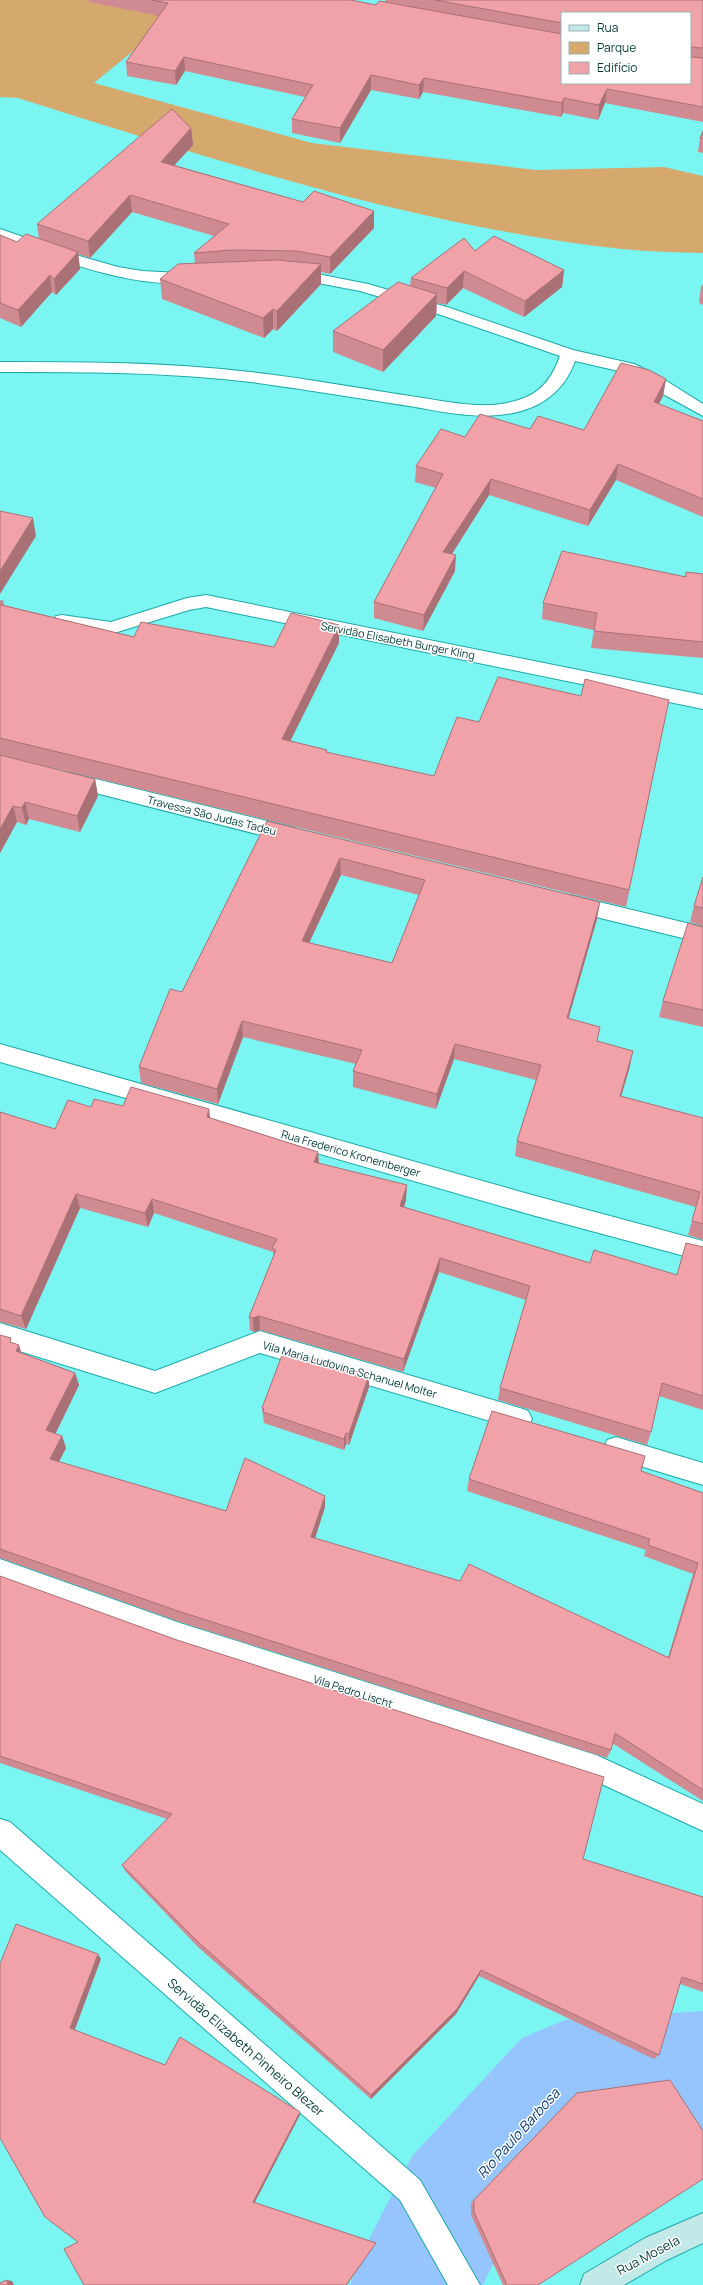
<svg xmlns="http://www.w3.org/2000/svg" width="703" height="2285" viewBox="0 0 703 2285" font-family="Manrope,sans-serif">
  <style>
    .green { fill: #d5a96e }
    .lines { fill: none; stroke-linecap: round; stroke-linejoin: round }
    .river { fill: #96c5fd; fill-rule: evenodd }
    .street-casing { stroke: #1ba9a8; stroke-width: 2 }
    .secondary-casing { stroke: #1ba9a8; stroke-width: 2 }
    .street { fill: #fff; fill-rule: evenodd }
    .secondary { fill: #c2e8e8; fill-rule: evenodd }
    .wall { fill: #cf8b91; fill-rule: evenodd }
    .shaded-wall { fill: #a97176 }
    .building { fill: #f1a2a9; stroke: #a97176; fill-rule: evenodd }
    .labels { text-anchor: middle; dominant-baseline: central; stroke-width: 3; stroke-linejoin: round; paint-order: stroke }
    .street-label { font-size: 11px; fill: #003938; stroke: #fff }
    .near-street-label { font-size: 13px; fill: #003938; stroke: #fff }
    .near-water-label { font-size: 14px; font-style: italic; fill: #0b3b6d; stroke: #fff }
  </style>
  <rect width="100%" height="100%" fill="#7bf5f2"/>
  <path class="green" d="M0,0H174L137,48L94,83L312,143L536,170L664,167L703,176V253C676,252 649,252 622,249C415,226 215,160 18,98L0,97Z"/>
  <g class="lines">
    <path class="river" d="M703,2011V2133L594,2141L502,2246L483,2285H350L369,2239L412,2156L522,2038L565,2020Z"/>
    <g class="street-casing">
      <path id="street" d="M0,229L76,255L118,267L142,271L198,274L200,277L198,280C143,294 52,257 0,239Z
        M292,269L368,284L450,308L573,350L634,364L657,375L703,404V416L623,372L575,361C563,395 535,412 499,415C470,418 438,411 409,406C357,398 304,389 251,382C168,372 84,372 0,372V362C83,362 167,362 250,372C306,378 362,389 417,397C442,401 476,408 501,404C533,399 549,387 560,356L438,314L360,291L286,277L284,274L286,271Z
        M206,595L703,695V709L206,607L189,610L111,634L62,627L56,626L53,621L56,616L62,615L111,622L187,598Z
        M67,772L292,827L299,830L302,835L299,840L292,843L60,784L57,779L60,774Z
        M570,895L703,927V943L563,909L560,903L563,897Z
        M0,1044L532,1195L703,1241V1261L532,1215L0,1062Z
        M0,1323L155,1371L260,1331L520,1408L528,1411L532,1419L528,1427L520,1430L260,1353L155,1393L0,1345Z
        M616,1437L703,1463V1485L607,1456L604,1448L607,1440Z
        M0,1559L180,1623L596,1755L703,1804V1831L593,1780L180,1649L0,1583Z
        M0,1819L10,1822L420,2180L480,2285H448L400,2200L0,1850Z"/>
    </g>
    <g class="secondary-casing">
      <path id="secondary" d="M703,2213V2243L667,2260L624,2285H580L584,2274L645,2238Z"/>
    </g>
    <use href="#street" class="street"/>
    <use href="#secondary" class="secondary"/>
  </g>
  <path class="wall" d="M89,0H351L376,5L385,2V0H703V122L605,103L598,120L563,113L561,117L423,92L419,99L371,90L340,143L292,133V119L305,97L185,71L176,85L127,76L126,62L159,16L89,2ZM562,13H690L562,83Z
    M191,128L193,145L174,165L303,202L374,211V228L330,274L321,272V284L277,331L273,329L264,338L162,299L160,279L195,263L194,253L214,236L132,212L90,258L78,254L80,269L56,295L52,292L21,327L0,318V235L17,242L39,239L37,224Z
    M703,131V153L698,152L700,138Z
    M475,251L564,270L562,287L524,317L463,288L446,305L437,303L436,316L383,372L333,352V331L410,286L411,278Z
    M703,285V305L699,303L701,286Z
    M666,379L663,396L659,404L703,421V517L616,480L588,526L489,495L452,554L455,571L423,631L374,618V602L436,488L415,482L416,466L465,437L530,429L584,430Z
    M686,572L703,574V658L591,648L594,630L542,619L543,603L685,577Z
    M0,601H3L4,605L134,637L274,647L339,643L290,741L327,750V753L434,776L479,722L581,696L669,700L626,907L0,755Z
    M0,755L95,779L98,796L80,832L29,819L26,825L17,822L0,853Z
    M267,821L597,919L568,1019L630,1066L621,1096L703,1118V1240L688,1235L696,1207L515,1156L517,1141L536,1080L454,1059L436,1109L353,1087V1071L356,1064L243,1037L218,1104L141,1083L139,1067L182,992ZM341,875L419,895L392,963L309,943Z
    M703,877V926L690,922L694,906Z
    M703,927V1027L659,1017L663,1001Z
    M123,1106L211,1118L318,1152L319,1164L406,1200L404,1207L590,1263L677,1275L686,1243L703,1247V1410L659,1396L651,1432L647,1445L498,1400L500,1388L526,1300L439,1272L403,1372L260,1330L254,1332L250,1330L249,1317L273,1258V1252L154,1213L148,1227L80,1208L26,1329L0,1322V1112L55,1129L91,1107Z
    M0,1335L13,1343L21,1353L75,1373L79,1385L55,1434L62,1436L66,1448L59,1462L226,1511L325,1496V1507L315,1538L668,1657L693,1574L644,1556L646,1550L467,1491L469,1479L641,1471L703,1493V1801L612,1743L611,1750L607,1758L180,1622L0,1558Z
    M369,1387L349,1445L346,1444L344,1450L264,1423L262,1408Z
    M0,1576L583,1859L703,1897V1992L680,1984L659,2055L654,2059L479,1976L456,2014L371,2099L199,1948L126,1872L122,1865L167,1819L0,1763Z
    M577,2093L538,2285H503L471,2215V2203Z"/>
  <path class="shaded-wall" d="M184,57L185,71L176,85L175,71Z
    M371,75V90L340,143V128Z
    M424,78L423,92L419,99V85Z
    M607,89L605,103L598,120L599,105Z
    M564,98L563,113L561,117L562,103Z
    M191,128L193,145L162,179L161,162Z
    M130,195L132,212L90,258L88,241Z
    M374,211V228L330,274V257Z
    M78,252L80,269L56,295L54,279Z
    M321,264V284L277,331V311Z
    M564,270L562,287L524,317L525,301Z
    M464,271L463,288L446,305L447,288Z
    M50,275L52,292L21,327L18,310Z
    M437,294L436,316L383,372V350Z
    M273,309V329L264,338L263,318Z
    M666,379L663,396L651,418L654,402Z
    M618,464L616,480L588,526L590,510Z
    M491,479L489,495L443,568V552Z
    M33,518L36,536L0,594V571Z
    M456,555L455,571L423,631L424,615Z
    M339,625V643L283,756L282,739Z
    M95,779L98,796L80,832L77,816Z
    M25,802L29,819L26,825L22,808Z
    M13,806L17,822L0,853V829Z
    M340,858L341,875L302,958V941Z
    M600,902L597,919L564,1034L567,1018Z
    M242,1021L243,1037L218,1104L217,1089Z
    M455,1044L454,1059L436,1109L437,1094Z
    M633,1051L630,1066L617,1111L620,1096Z
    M209,1109L211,1124L207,1117Z
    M318,1152L319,1167L314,1162Z
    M407,1185L406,1200L400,1220V1206Z
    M76,1194L80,1208L26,1329L21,1316Z
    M152,1199L154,1213L148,1227L145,1213Z
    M440,1258L439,1272L403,1372L404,1359Z
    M259,1316L260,1330L254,1332L253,1318Z
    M19,1345L23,1358L16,1351Z
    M75,1373L79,1385L51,1443L46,1430Z
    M369,1375V1387L349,1445V1434Z
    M346,1433V1444L344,1450V1439Z
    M62,1436L66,1448L54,1471L50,1459Z
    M325,1496V1507L312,1548L311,1537Z
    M98,1954L101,1959L74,2032L70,2028Z
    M481,1970L479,1976L456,2014L371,2099V2095Z
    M300,2112V2115L254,2204L253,2202Z
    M376,2243L347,2285H346Z
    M7,2280L12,2281L14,2285H8Z"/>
  <path class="building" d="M151,0H351L376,5L379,1L562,34V83H690V13H562V23L435,0H703V48L691,47V57L703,58V107L607,89L599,105L564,98L562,103L424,78L419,85L371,75L340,128L292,119L313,85L184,57L175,71L126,62L168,3Z
    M172,109L191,128L161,162L303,202L314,191L374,211L330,257L297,251L233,250L194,253L229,224L130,195L88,241L37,224Z
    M703,131V138H700Z
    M26,234L78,252L54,279L50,275L18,310L0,303V235L17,242Z
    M494,236L564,270L525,301L464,271L447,288L411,278L464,238L475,251Z
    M276,260L321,264L277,311L273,309L263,318L160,279L178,264Z
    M398,282L437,294L383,350L333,331Z
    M621,363L649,370L666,379L654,402L703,421V499L618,464L590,510L491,479L443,552L456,555L424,615L374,602L443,474L416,466L441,429L465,437L480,414L530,429L538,416L584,430Z
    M0,511L33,518L0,571Z
    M562,551L686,577V572L703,574V642L594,631L597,613L543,603Z
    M0,601H3L1,605L134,637L141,622L274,647L291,613L339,625L282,739L327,750L326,752L434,776L457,717L479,722L498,677L581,696L585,679L669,700L629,890L0,738Z
    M0,755L95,779L77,816L25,802L22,808L13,806L0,829Z
    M267,821L600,902L567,1018L600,1027L597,1041L633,1051L620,1096L703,1118V1224L692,1221L700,1192L517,1141L541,1065L455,1044L437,1094L353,1071L362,1050L242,1021L217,1089L139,1067L170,989L182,992ZM340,858L425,880L392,963L302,941Z
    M703,877V908L694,906Z
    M688,923L703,927V1010L663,1001Z
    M131,1087L209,1109L207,1117L318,1152L314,1162L407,1185L400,1206L590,1263L594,1250L677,1275L686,1243L703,1247V1396L662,1383L651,1432L500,1388L530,1286L440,1258L404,1359L259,1316L253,1318L249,1317L276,1250L272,1248L277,1239L152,1199L145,1213L76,1194L21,1316L0,1309V1112L55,1129L68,1100L91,1107L94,1099L123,1106Z
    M0,1335L11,1338L10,1342L19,1345L16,1351L75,1373L46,1430L62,1436L50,1459L226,1511L245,1458L325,1496L311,1537L460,1581L469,1564L669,1658L698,1563L648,1545L650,1539L469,1479L492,1411L645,1456L641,1471L703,1493V1790L615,1733L611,1750L178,1611L0,1549Z
    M284,1350L369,1375L349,1434L346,1433L344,1439L263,1412L264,1409L262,1408Z
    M0,1576L177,1640L604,1777L583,1859L703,1897V1984L682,1977L659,2055L481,1970L457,2009L371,2095L197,1941L122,1865L172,1814L0,1756Z
    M16,1924L98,1954L70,2028L165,2065L180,2037L300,2112L253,2202L376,2243L346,2285H84L64,2249L78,2242L45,2217L0,2138V1964Z
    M670,2080L703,2131V2179L538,2285H507L474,2212V2200L577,2093Z
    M7,2280L8,2285H0V2283Z"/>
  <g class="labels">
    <g class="street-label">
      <text transform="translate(398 640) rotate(11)">Servidão Elisabeth Burger Kling</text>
      <text transform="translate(212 815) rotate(14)">Travessa São Judas Tadeu</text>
      <text transform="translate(351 1153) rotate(16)">Rua Frederico Kronemberger</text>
      <text transform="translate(350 1369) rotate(16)">Vila Maria Ludovina Schanuel Molter</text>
      <text transform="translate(353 1691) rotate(18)">Vila Pedro Lischt</text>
    </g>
    <g class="near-street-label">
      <text transform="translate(246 2047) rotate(41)">Servidão Elizabeth Pinheiro Blezer</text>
      <text transform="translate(648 2255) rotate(-28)">Rua Mosela</text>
    </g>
    <g class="near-water-label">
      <text transform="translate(518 2133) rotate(-48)">Rio Paulo Barbosa</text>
    </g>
  </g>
  <rect x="561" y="12" width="130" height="72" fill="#ffffff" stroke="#99b0af"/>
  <rect x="569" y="25" width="20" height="6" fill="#c2e8e8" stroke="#99b0af"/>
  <text x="597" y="32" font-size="12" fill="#003938">Rua</text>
  <rect x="569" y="42" width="20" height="12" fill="#d5a96e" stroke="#99b0af"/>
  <text x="597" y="52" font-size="12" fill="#003938">Parque</text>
  <rect x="569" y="62" width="20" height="12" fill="#f1a2a9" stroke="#99b0af"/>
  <text x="597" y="72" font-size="12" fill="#003938">Edifício</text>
</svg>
